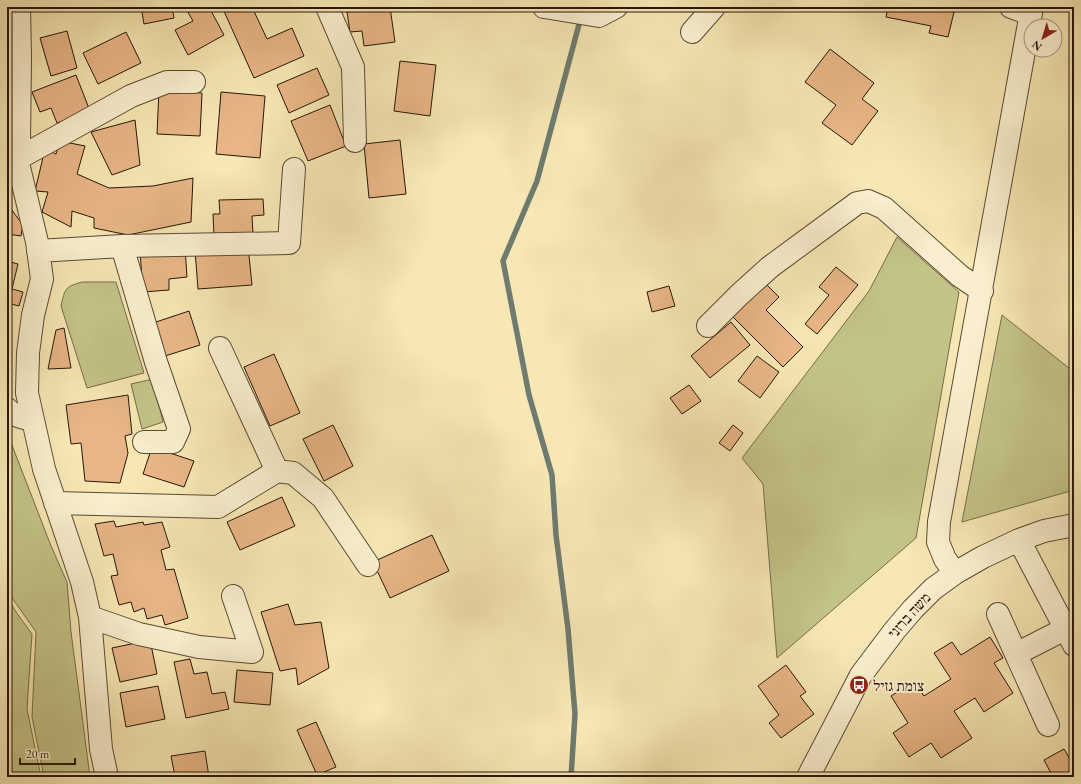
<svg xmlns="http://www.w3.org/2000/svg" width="1081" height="784" viewBox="0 0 1081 784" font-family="'EB Garamond','Frank Ruhl Libre',serif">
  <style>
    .green { fill: #c3c388; stroke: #756c48 }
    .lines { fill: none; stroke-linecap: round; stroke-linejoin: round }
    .stream { stroke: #6e7b6e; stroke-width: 5.5 }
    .building { fill: #e8b686; stroke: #271608 }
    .minor-casing { stroke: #5b4a33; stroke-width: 24 }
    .minor { stroke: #f9efce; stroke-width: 22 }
    .labels { text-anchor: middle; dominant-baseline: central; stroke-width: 4; stroke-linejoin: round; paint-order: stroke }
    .street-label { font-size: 15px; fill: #271608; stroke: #f9efce }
    .poi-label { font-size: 15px; fill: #271608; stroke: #f9efce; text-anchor: start }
  </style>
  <rect width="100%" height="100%" fill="#f6e7b4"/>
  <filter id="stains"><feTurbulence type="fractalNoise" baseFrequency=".005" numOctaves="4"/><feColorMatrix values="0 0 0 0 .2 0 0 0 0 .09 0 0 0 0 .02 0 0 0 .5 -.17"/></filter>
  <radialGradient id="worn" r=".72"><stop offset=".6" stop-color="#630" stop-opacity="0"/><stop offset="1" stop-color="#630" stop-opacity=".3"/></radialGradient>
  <path class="green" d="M897,237L959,292L916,538L777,658L763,484L742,458L869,291Z
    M82,282H116L144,373L87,388L61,306C65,288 65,287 82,282Z
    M1002,315L1074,372V490L962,522Z
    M153,379L163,422L142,429L131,384Z
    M7,440H10L51,546L67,582L71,632L90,777H44L32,717L36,632L10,595L11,561L7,540Z
    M7,597L16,612L32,634L27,709L41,777H7Z"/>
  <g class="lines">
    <path class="stream" d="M571,777L575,714L568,629L556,535L552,475L529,395L503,261L537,181L581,17"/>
  </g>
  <path class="building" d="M141,7H172L174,18L144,24Z
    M185,7H209L224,35L188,55L175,30L193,21Z
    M228,7H252L267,39L292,28L304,56L254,78L223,9Z
    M356,7H390L395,42L364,46L362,31L350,32L347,12L357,11Z
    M888,7H941V9L954,12L948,37L929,33L931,26L886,17Z
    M67,31L77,68L51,76L40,38Z
    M126,32L141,63L98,84L83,53Z
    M830,49L874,83L862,99L878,111L852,145L822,123L836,105L805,82Z
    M400,61L436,65L430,116L394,111Z
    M317,68L329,95L289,113L277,85Z
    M76,75L90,111L57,123L51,108L40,112L32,92Z
    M159,90L202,93L200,136L157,134Z
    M221,92L265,96L260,158L216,154Z
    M330,105L346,146L308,161L291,121Z
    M135,120L140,165L112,175L91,132Z
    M400,140L406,194L369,198L364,144Z
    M60,141L85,146L77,174L109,188L153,186L193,178L191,222L128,235L94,228V218L72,211L71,227L42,212L48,192L35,191L45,149L56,154Z
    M7,180L10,181L11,209L23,225L21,236L7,234Z
    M263,199L264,215L252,216L253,235L214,236L213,214H220L219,200Z
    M248,246L252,285L198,289L195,250Z
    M185,247L187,277L169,279V290L143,292L140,251Z
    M7,261L18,264L12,289L23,292L19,306L7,303Z
    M836,267L858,285L817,334L805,324L829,295L819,287Z
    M762,280L779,297L766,310L803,347L783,367L729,313Z
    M669,286L675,306L652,312L647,292Z
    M189,311L200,345L165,356L153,323Z
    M731,322L750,345L710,378L691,356Z
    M64,328L71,368L48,369L56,330Z
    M274,354L300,413L270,426L244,367Z
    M757,356L779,372L760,398L738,381Z
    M689,385L701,401L682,414L670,398Z
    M128,395L132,434L125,436L128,453L120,483L85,481L81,443L71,444L66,405Z
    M333,425L353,466L324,481L303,439Z
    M733,425L743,433L730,451L719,443Z
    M152,447L194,461L184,487L143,474Z
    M282,497L295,526L240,550L227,522Z
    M114,521L116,527L143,522L144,525L162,522L170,547L161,550L166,570L174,569L188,618L165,625L162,615L147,619L144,608L134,612L131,602L119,605L111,576L118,575L113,554L104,556L95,524Z
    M432,535L449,571L390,598L373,562Z
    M288,604L295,625L321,622L329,668L298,685L296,668L280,671L261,612Z
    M990,637L1003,658L994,663L1013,693L984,712L975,698L954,711L972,738L941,758L931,743L909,757L893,733L908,723L891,696L915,681L924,696L951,679L934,653L952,642L961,655Z
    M150,640L157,674L120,682L112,648Z
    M190,659L194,674L207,672L212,694L225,692L229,709L186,718L174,662Z
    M786,665L806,692L800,696L814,714L781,738L769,723L779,715L758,686Z
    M237,670L273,673L270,705L234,702Z
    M158,686L165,719L126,727L120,693Z
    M316,722L336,767L317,775L297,730Z
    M1064,749L1074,766V777H1053L1044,760Z
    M205,751L209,777H170L175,776L171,756Z"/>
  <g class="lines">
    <g class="minor-casing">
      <path id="minor" d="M19,7L20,57L19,141L17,159L37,242L42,279L33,315L28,353L27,393L44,469L82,582L90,617L101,749L107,777
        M327,7L353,67L355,141
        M544,7L599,16L616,7
        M1011,7L1030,14
        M692,32L714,7
        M17,159L131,96L167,82H194
        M122,246L156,362L179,429L173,442H144
        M38,251L122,246L289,243L294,169
        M708,326L739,295L770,267L857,203L868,201L884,208L960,276L982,291
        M220,348L277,471
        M7,409C13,416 24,418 33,420
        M55,503L218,507L277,471L293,473L323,498L368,565
        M1019,540L1074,645
        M955,573L945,559L938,542L939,522L1032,7
        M998,614L1048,725
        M90,617L139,634L199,647L252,652L233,596
        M1016,654L1065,629
        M808,777L861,675L895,630L913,609L933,589L955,573L983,557L1019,540L1044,531L1074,525"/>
    </g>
    <use href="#minor" class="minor"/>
  </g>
  <defs>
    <g id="bus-disc" transform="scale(1)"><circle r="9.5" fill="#8f2418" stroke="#f9efce"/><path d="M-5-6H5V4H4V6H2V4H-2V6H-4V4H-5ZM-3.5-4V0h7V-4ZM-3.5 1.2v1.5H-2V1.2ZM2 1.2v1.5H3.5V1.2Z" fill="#fff"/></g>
  </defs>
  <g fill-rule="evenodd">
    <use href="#bus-disc" x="859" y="685"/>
  </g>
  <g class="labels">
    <g class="street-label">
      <text transform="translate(909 615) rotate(-48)">משה ברזני</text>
    </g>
    <g class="poi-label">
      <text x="873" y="685">צומת גזיל</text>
    </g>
  </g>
  <rect width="1081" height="784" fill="none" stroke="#f6e7b4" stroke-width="24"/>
  <rect x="8" y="8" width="1065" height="768" fill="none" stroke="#271608" stroke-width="2"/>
  <rect x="12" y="12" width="1057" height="760" fill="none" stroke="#271608"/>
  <g transform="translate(1043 38) rotate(218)"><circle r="19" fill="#f9efce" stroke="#a5987f"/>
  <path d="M0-3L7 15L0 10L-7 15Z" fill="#8f2418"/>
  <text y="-6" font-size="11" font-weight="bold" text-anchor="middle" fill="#271608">N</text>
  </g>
  <path d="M20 758v6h55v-6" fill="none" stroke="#271608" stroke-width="2"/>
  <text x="26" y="758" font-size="12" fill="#271608" stroke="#f9efce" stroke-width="3" paint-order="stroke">20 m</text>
  <rect width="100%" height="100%" filter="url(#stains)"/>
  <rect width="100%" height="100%" fill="url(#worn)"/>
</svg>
